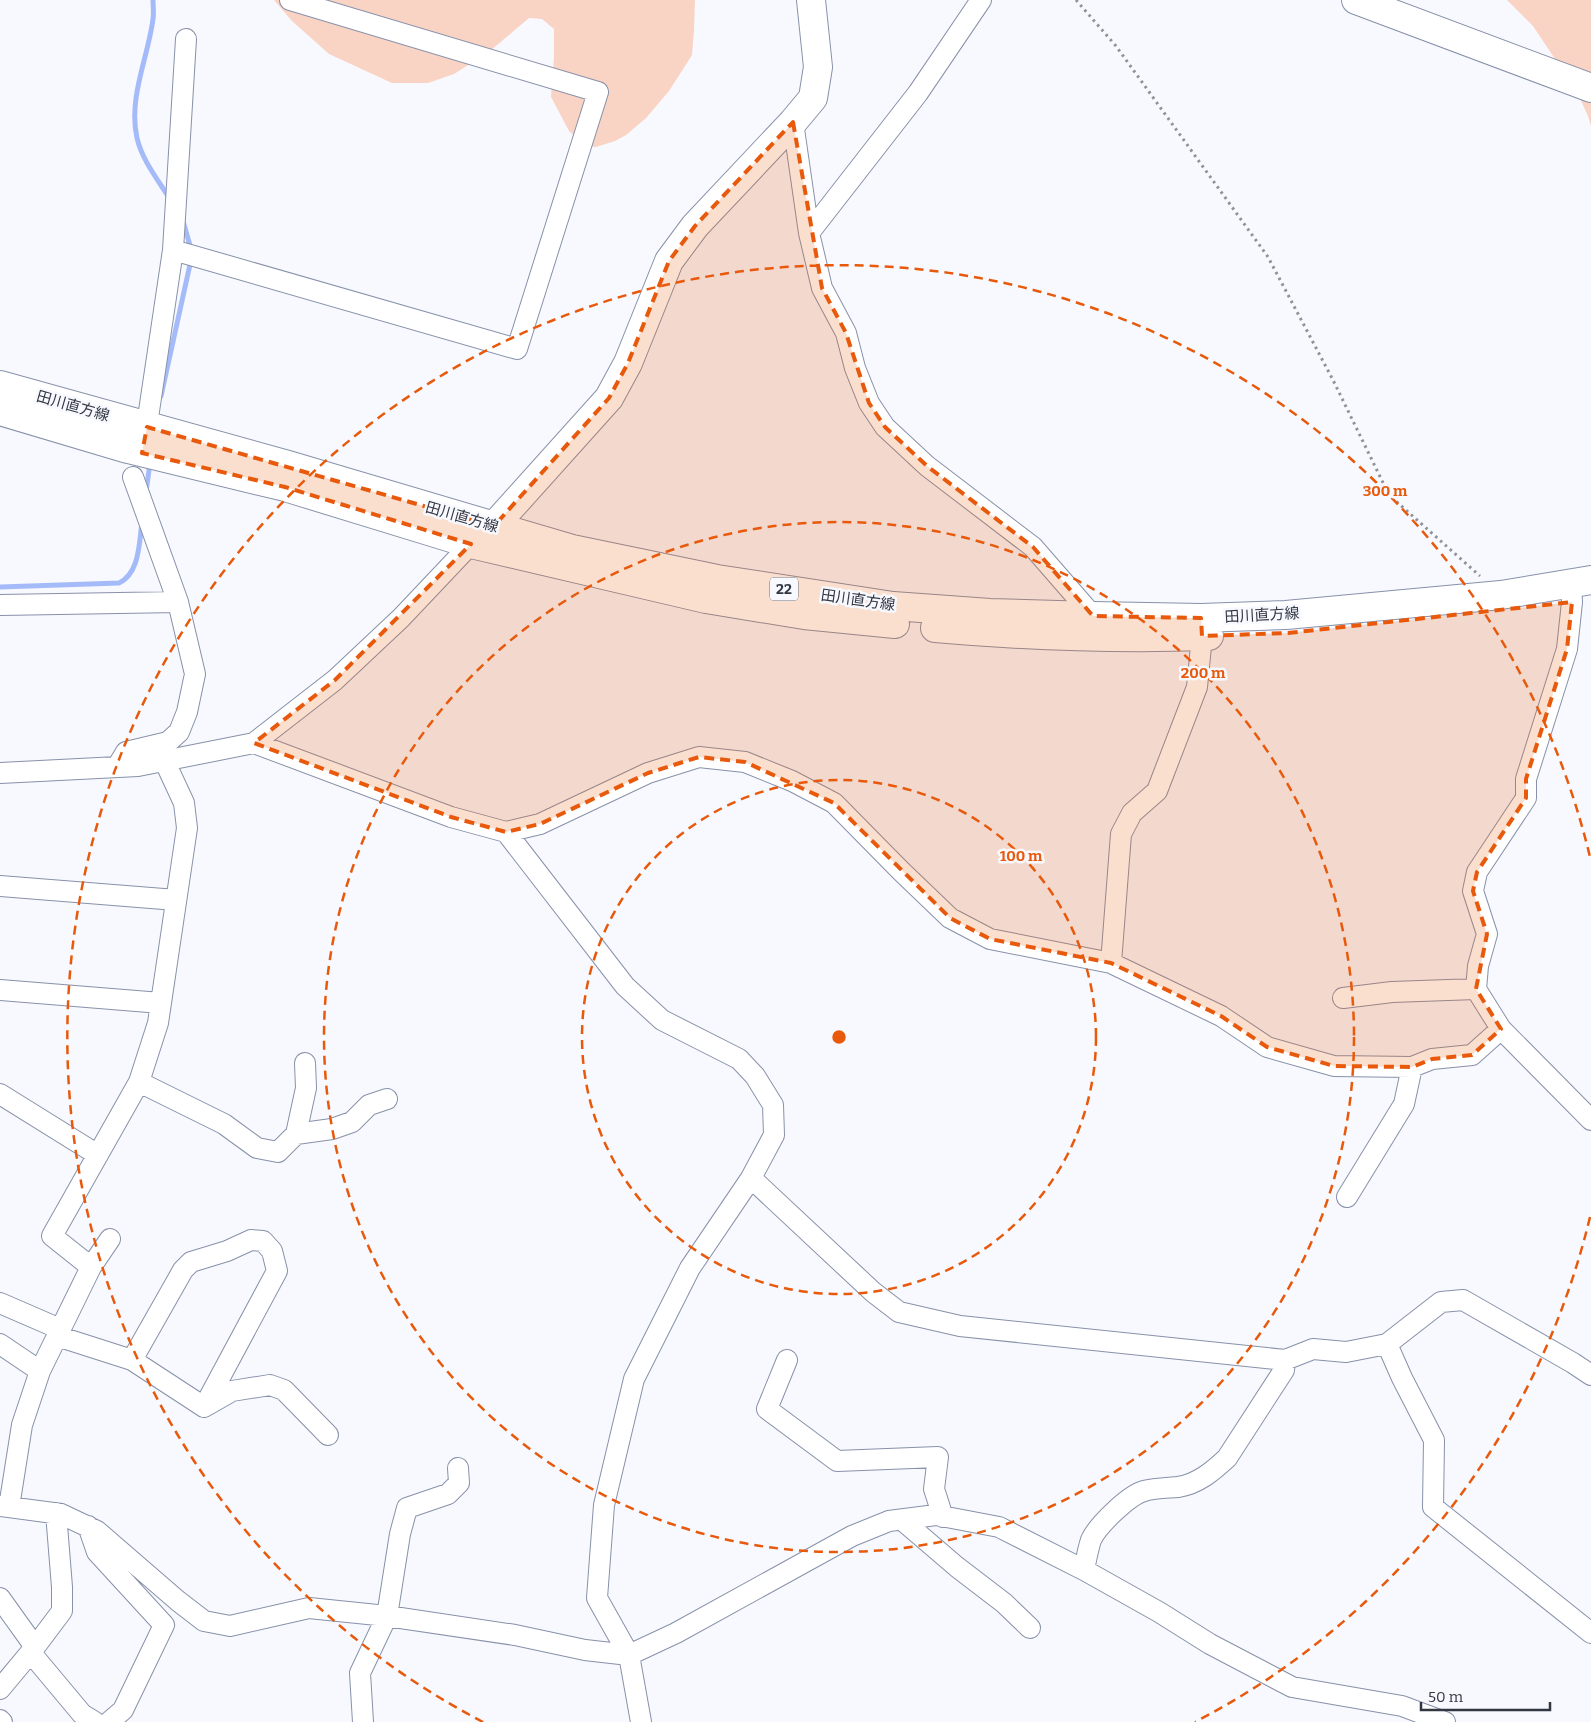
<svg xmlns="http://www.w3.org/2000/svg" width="1591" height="1722" viewBox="0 0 1591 1722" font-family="Bitter,'Noto Sans JP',serif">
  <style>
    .green { fill: #f9d3c4 }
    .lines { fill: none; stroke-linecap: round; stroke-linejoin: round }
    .stream { stroke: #a5bbf9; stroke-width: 5 }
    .street-casing { stroke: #8791a9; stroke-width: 22 }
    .secondary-casing { stroke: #8791a9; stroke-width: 30 }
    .primary-casing { stroke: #8791a9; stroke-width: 30 }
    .path { stroke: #8f929a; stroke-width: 3; stroke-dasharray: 2.5 4; stroke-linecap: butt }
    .street { stroke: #fff; stroke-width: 20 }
    .secondary { stroke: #fff; stroke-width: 28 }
    .primary { stroke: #fff; stroke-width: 28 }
    .marked { fill: #e8590c; fill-opacity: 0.2; stroke: #e8590c; stroke-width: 4; stroke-dasharray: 10 6; stroke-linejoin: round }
    .ring { fill: none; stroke: #e8590c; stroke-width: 2.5; stroke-dasharray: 9 6 }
    .labels { text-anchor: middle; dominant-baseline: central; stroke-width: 5; stroke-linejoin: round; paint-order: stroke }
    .shield { fill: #f7f9fe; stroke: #6e717a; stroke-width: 1 }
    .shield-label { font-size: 14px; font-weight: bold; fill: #333742 }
    .street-label { font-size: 15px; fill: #333742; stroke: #f7f9fe }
    .centre { fill: #e8590c; stroke: #f7f9fe; stroke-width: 2.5 }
    .ring-label { font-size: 15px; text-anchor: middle; font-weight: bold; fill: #e8590c; stroke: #f7f9fe; stroke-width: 5; stroke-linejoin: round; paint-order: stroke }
  </style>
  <rect width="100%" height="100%" fill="#f7f9fe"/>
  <path class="green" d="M274,0H695L694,30L692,55L669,91L646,118L626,135L615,141L596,147L586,146L569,131L551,97L554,57V29L542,19L529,18L490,51L454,74L428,83H392L329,54L292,21Z
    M1507,0H1591V126L1588,116L1577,92L1533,26Z"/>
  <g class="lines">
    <path class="stream" d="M153,0C153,6 154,13 153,19C148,58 128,98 137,138C142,160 158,180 170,199
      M183,221L191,249
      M161,396L191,260
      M146,492L150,463
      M0,587L119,583C140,573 139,542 142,523"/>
    <g class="street-casing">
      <path id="street" d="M793,122L809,233L822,288L846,333L855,368L869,403L885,427L927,466L1033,547L1093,616
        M809,233L918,93L981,0
        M173,250L517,349L598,92L290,0
        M145,438L173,250L186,39
        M1571,583L1572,602L1567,649L1526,779V798L1477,872L1473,891L1487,934L1478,966L1476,989L1501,1029L1591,1120
        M0,605L178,602
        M254,743L451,817L506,832L540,824L648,773L699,757L745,762L792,781L834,803L901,871L950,918L990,939L1111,963L1221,1016L1267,1047L1334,1066L1412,1067L1432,1059L1472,1055L1501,1029
        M117,767L126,752L168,742L179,732L187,712L195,674L178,602L133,477
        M0,773L138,766L254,743L335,680L401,618L471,544L480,537
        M506,832L625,986L662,1020L739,1059L755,1076L773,1105L774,1135L751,1178L690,1268L634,1379L604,1505L597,1598L629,1655L641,1722
        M0,886L176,900
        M1111,963L1121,834L1132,813L1157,791L1197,687L1202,636L1201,624
        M0,990L161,1003
        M1343,998L1392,992L1476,989
        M139,1082L224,1124L257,1148L278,1152L296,1134L306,1088L305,1063
        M0,1094L98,1155
        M296,1134L332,1129L352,1122L369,1105L387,1099
        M751,1178L873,1292L899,1312L960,1326L1285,1360L1313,1349L1346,1352L1387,1344L1441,1302L1463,1300L1573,1363L1591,1375
        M1347,1197L1404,1104L1412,1067
        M91,1267L110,1239
        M0,1303L60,1329
        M57,1336L132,1360L204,1407L277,1271L272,1251L263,1241L251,1240L227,1251L191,1262L183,1270L132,1360
        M0,1344L40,1371
        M1387,1344L1402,1378L1434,1440L1433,1507L1591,1633
        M787,1360L767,1409L837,1461L938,1457L934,1489L943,1517
        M204,1407L232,1391L270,1385L284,1390L328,1435
        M0,1506L61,1514L97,1531L178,1601L204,1621L230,1626L309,1608L387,1616L515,1635L585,1650L629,1655L676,1633L852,1536L889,1521L936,1515L999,1527L1084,1570L1159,1612L1210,1644L1292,1687L1402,1706L1445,1722
        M9,1507L22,1425L40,1371L91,1267L52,1236L139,1082L158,1023L187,828L184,803L165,762
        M902,1520L957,1567L1004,1603L1030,1628
        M88,1526L97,1552L164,1625L123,1710L109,1722
        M1084,1570C1086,1560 1088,1549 1091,1540C1097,1526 1129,1495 1144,1491C1155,1488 1167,1488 1178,1487C1198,1484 1213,1471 1227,1458L1284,1370L1285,1360
        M0,1598L35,1647
        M31,1653L82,1714L95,1722
        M0,1689L35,1647L62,1611V1587L56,1513
        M0,1720L2,1722
        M363,1722L360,1673L387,1616L400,1534L407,1508L448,1494L459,1483L458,1468"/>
    </g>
    <g class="secondary-casing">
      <path id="secondary" d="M1356,0L1591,88
        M494,526L609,398L628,363L669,261L695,226L793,122L813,98L818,67L811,0"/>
    </g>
    <g class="primary-casing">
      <path id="primary" d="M0,385L288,465L572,549L717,579L893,606L990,613L1093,616L1201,618L1286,615L1501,595L1591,580
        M0,411L128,449L285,487L471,544L706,599L804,615L895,624
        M935,628C1026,636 1118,639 1209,636"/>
    </g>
    <path class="path" d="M1076,0L1116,46L1268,257L1333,380L1389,495L1480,576"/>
    <use href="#street" class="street"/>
    <use href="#secondary" class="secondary"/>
    <use href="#primary" class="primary"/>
  </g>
  <path class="marked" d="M793,122L822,288L846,333L869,403L885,427L927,466L1033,547L1093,616L1201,618L1202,636L1288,633L1572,602L1567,649L1526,779V798L1477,872L1473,891L1487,934L1476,989L1501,1029L1472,1055L1432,1059L1412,1067L1334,1066L1267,1047L1221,1016L1111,963L990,939L950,918L834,803L745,762L699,757L648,773L540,824L506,832L451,817L254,743L335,680L471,544L285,487L142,453L147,427L494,526L609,398L628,363L669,261L695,226Z"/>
  <g class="ring">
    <circle cx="839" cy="1037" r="257"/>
    <circle cx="839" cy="1037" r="515"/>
    <path d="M1590 1217A772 772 0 0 1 1195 1722M483 1722A772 772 0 1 1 1590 857"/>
  </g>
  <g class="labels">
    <rect class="shield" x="770" y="577.5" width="28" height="23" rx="4"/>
    <g class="shield-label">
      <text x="784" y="589">22</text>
    </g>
    <g class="street-label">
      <text transform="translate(73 406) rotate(16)">田川直方線</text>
      <text transform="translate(462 517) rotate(16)">田川直方線</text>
      <text transform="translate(858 600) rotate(8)">田川直方線</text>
      <text transform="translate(1262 615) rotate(-3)">田川直方線</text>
    </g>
  </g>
  <circle cx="839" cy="1037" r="8" class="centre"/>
  <g class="ring-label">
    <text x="1385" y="496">300 m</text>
    <text x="1203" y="678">200 m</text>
    <text x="1021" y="861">100 m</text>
  </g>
  <path d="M1421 1702v8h129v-8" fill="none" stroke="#333742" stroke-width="2.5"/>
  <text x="1428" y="1702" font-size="15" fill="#333742" stroke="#f7f9fe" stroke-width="4" paint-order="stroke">50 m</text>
</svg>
